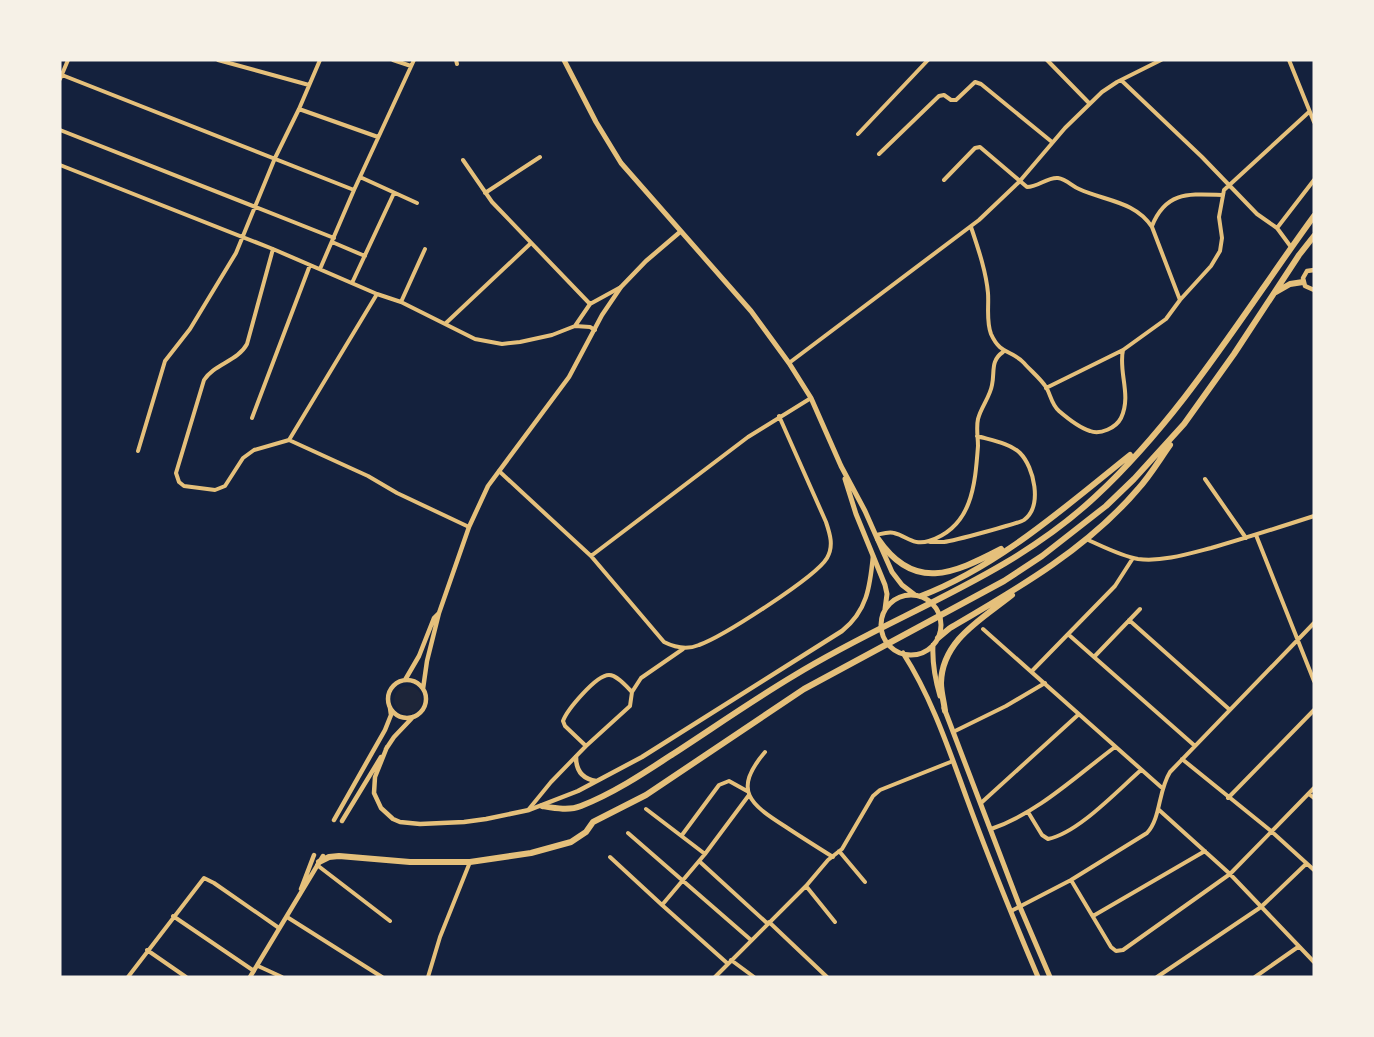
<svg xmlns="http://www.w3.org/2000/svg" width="1374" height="1037" viewBox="0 0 1374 1037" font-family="Raleway,sans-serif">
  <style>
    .green { fill: #1d2539 }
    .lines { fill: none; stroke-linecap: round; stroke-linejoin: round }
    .minor { stroke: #e5c07b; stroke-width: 4 }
    .tertiary { stroke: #e5c07b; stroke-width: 4.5 }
    .secondary { stroke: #e5c07b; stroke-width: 5 }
    .trunk { stroke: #e5c07b; stroke-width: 6 }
  </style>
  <rect width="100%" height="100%" fill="#14213d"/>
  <path class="green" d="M394 700a14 14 0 1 1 28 0a14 14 0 1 1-28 0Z"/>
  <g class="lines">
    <path class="minor" d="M218,60L309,85
      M393,60L411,66
      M456,60L457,64
      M1047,60L1089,103
      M1289,60L1314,122
      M62,75L354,190
      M60,79L68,60
      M1121,80L1202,157L1257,214L1277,228L1291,247
      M299,109L378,137
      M60,130L334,238
      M858,134L928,60
      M879,154L939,96L944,95L951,100H956L975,82L981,84L1052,142
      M463,160L492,202L590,304
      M60,165L273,249L377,294L401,302L475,339L502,344L520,342L552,335L575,326L590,327L595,330
      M360,177L417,203
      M944,180L975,148L980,147L1027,187C1038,187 1047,177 1058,178C1066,179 1072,186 1079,189C1105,201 1135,201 1152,227L1180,300
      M485,193L540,157
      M1152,226C1166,191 1189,194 1222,195
      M971,227C978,248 986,271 988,293C989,307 986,321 991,334C1001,356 1011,349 1024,363C1031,371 1040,378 1046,387C1051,395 1051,404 1059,411C1066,417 1080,428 1090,431C1100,435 1116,428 1121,418C1132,395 1118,372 1123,350
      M1277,228L1314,180
      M332,242L365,256
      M273,249L247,344C238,361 214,364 204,380L176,473L179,482L184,486L215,490L225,486L243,458L254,450L289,440L368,476L397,493L469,527
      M320,269L354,190L414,60
      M352,283L394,193
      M401,302L425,249
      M446,323L530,244
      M575,326L590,304L621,287
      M789,363L979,220L1019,182L1065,128L1102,92L1117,82L1161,60
      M1046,388L1123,350L1166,319L1180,300L1211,266L1220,251L1222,238L1219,217L1224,190L1309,112
      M252,418L310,265
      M289,440L377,294
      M138,451L165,361L190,329L236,253L275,158L299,109L320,60
      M499,471L591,556L664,642C676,648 687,650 699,645C722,637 816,577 827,558C834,546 830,534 826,522L779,416
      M1205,479L1246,538
      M876,535C881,534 889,531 894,533C907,536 913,546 929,541C972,527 975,486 978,446C978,437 976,428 978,419C981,407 990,397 992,385C995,372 990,361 1003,352
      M1256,535L1314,681
      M1086,539C1102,546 1121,556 1138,559C1162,562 1188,554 1211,548C1246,538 1280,527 1314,516
      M930,542C935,542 940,542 944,542C953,541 1020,523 1024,520C1043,506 1034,467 1020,453C1010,443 990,440 977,436
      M591,556L748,437L811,398
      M1129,620L1230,710
      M983,629L1161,787
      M1069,635L1195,746
      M1094,657L1140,609
      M1032,671L1115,586L1133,558
      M953,732L1006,706L1045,683
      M586,746L565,726L563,721C567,710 596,675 609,675C617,675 627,687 632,692
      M765,752C732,791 750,804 786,827C801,837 817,847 833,857
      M1182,759L1271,831L1314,870
      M1309,794L1314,798
      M1228,798L1314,710
      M981,803L1079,714
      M529,809L551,782L586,746L630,706L632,692L641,678L683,649
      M646,809L705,854
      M1158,809L1230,874L1314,962
      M1028,812L1042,835L1048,839C1078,833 1117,791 1141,770
      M991,829C1038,813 1076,776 1115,747
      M628,833L751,940
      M682,835L719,785L729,781L747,791
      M839,851L865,882
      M610,857L662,905
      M699,861L768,924
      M317,865L390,921
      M1071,880L1111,947L1116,951L1123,950L1230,874L1314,788
      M806,886L835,922
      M1011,911L1071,880L1147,833C1161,818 1158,791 1170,772L1314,623
      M173,916L254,971
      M1093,916L1205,851
      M287,917L382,977
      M769,922L827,977
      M147,950L186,977
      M731,960L754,977
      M727,963L662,905L705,854L749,795
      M258,966L282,977
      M128,977L204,878L214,883L279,928
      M428,977L440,937L470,862
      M715,977L806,886L828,860L842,849L873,796L880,790L953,761
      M1157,977L1261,907L1306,864
      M1255,977L1298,947"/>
    <path class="tertiary" d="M1314,270L1307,271L1303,278L1305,286L1314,290
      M405,680L419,656L434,618L439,613
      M388 699a19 19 0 1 1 38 0a19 19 0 1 1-38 0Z
      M423,689L427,661L439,613L469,527L488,486L569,377L602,315L621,287L646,261L680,232
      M387,747L375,777L374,793L381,808L393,819L400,822L420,824L464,822L486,819L529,810L578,791L642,757L842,631C867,611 870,587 873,556
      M386,749L394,737L413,717
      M576,757C576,771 583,779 596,781
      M334,820L385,730L391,715L390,708
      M342,821L381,757
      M301,889L314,855
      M250,977L323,856"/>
    <path class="secondary" d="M564,60L596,122L621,163L751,311L789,363L811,398L841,466L865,511L892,572L902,585L915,595
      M845,479L856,514L885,585L887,594L885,609
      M881 625a30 30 0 1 1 60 0a30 30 0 1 1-60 0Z
      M933,645C932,664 935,679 940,696
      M903,653C932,698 949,750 967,799C989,859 1013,918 1038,977
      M944,708L1020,907L1050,977"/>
    <path class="trunk" d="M1276,292L1290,284L1303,282
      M878,539C914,592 953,574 1001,549
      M921,596C999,566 1065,507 1130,455
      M938,638L950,628C1017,589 1087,549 1138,489C1150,476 1160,459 1170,445
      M945,711C944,702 941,692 941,683C942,640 982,619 1012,595
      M542,806C554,808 569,811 581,806C614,793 644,773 673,754C713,728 753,700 795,675C894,614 1009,578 1096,496C1183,415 1244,312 1314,216
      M319,862L329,857L339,856L410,862H470L531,853L571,842L586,832L593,822L646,795L804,689L1004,581L1042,556L1106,506L1134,479L1184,424L1234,354L1299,255L1314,236"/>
  </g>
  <rect width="1374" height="1037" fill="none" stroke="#f6f1e7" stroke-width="123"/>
</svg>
